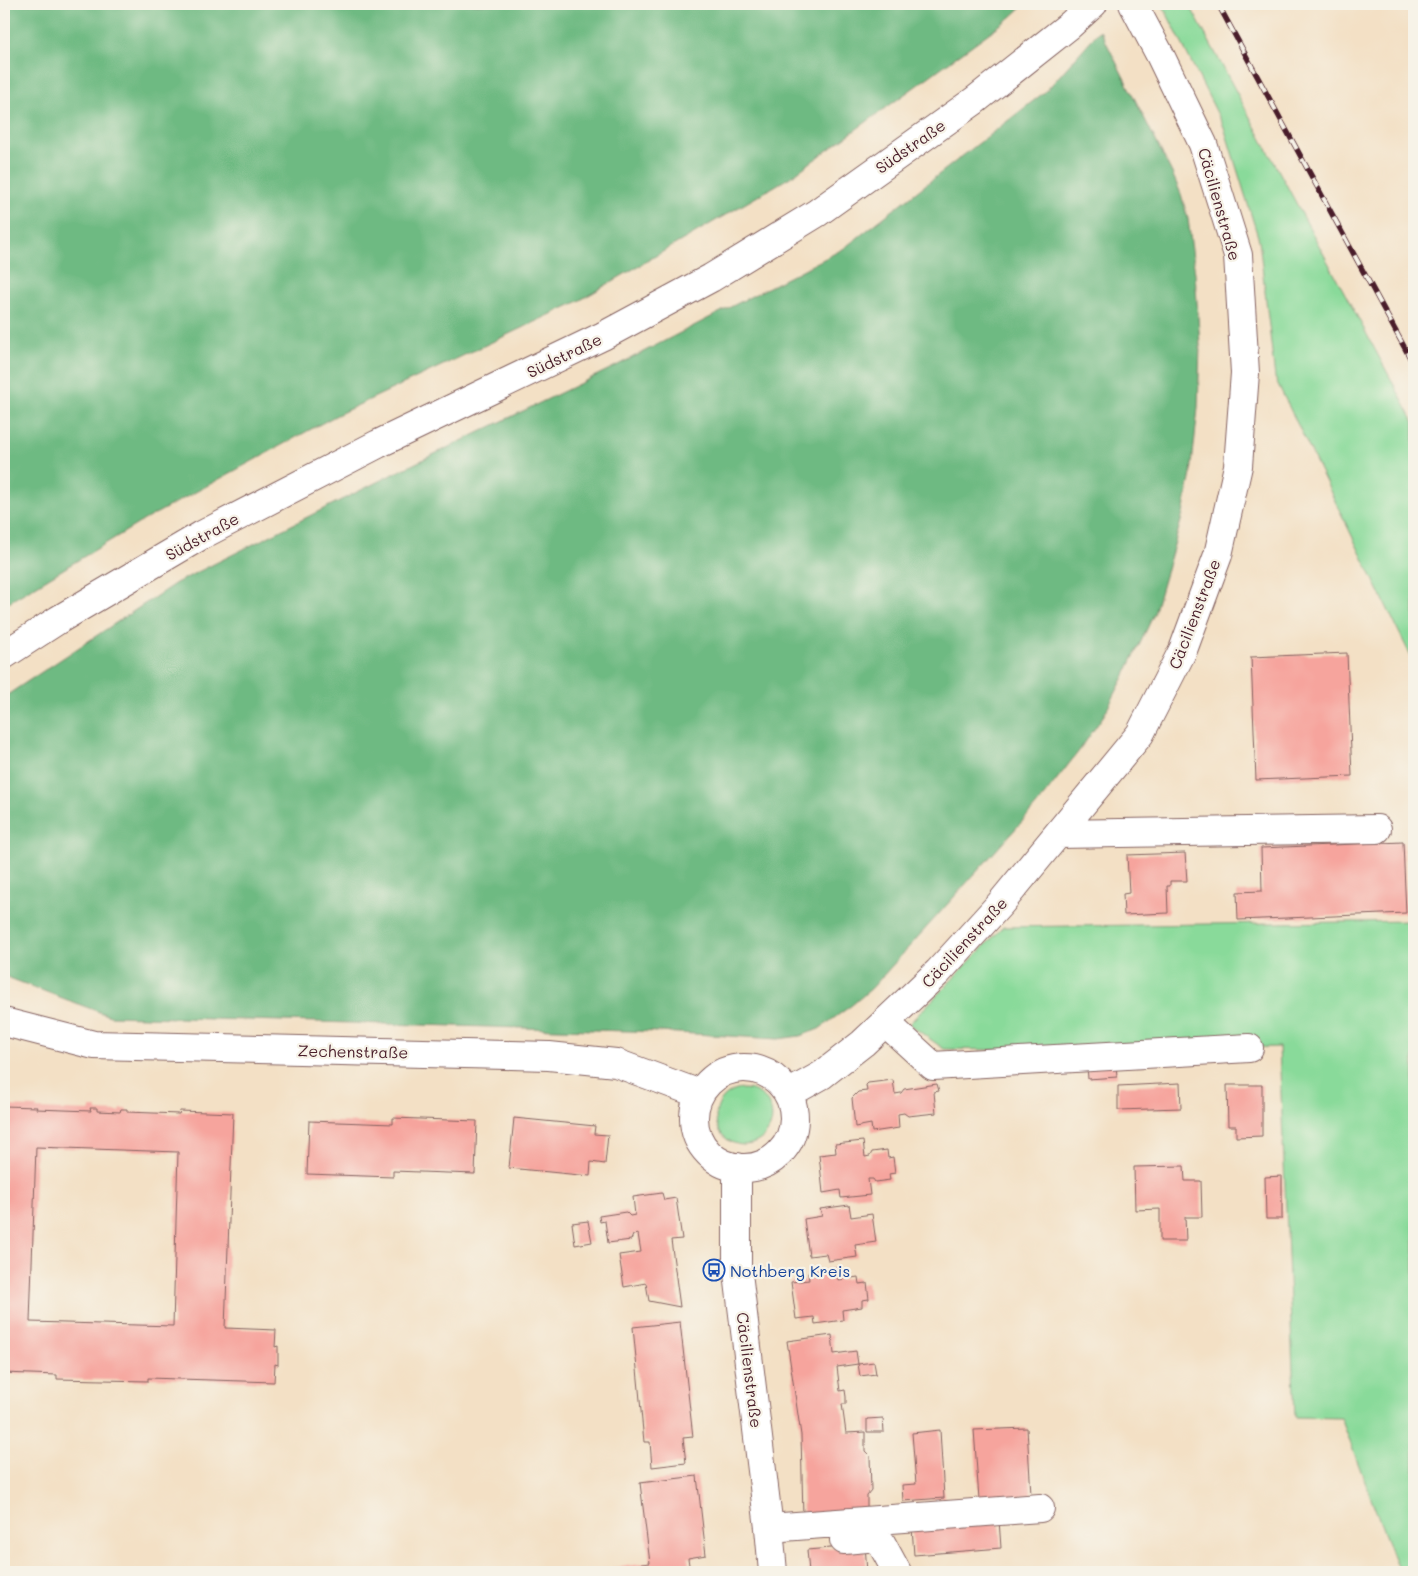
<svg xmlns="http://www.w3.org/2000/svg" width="1418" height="1576" viewBox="0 0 1418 1576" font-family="Mali,sans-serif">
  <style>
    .green { fill: #89da9a; stroke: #6a7c62 }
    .forest { fill: #6eba82; stroke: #5c6c56 }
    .building { fill: #f6a49d; fill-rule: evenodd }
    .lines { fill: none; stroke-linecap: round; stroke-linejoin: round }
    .minor-casing { stroke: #856361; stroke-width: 30 }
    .major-casing { stroke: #856361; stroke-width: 30 }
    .minor { stroke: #fff; stroke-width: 28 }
    .major { stroke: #fff; stroke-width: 28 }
    .rail-casing { stroke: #4a1f2b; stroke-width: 5.5 }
    .rail { stroke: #f7f3e8; stroke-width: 4; stroke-dasharray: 11; stroke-linecap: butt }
    .labels { text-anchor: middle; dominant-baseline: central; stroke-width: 4.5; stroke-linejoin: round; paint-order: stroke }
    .street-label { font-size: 16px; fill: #4a1f2b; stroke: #f7f3e8 }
    .transit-label { font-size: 16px; fill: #164399; stroke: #f7f3e8; text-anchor: start }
  </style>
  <rect width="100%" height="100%" fill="#f7f3e8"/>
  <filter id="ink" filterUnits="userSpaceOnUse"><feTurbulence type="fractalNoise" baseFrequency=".02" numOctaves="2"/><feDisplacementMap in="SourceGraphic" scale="10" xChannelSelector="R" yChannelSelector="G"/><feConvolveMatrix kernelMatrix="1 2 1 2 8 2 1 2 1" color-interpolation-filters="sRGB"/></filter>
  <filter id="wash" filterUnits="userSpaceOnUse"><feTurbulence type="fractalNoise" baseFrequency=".0096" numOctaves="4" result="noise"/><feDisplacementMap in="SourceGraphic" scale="20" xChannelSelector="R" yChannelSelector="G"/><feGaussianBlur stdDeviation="1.12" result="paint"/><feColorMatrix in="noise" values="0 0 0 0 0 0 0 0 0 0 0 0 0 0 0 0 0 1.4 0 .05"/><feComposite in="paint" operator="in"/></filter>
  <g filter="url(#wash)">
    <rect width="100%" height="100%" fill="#f3e0c5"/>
    <path class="green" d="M1162,4H1189L1414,422V663L1275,378L1259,240L1224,127Z
      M1414,921V1572H1399L1341,1418L1295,1417L1279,1047L1051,1051L944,1049L909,1024L1003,927Z
      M716 1117a28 28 0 1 1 56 0a28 28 0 1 1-56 0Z"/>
    <path class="forest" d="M4,4H1025L1011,17L792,176L577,302L337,415L146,519L4,605Z
      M1100,30L1172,173L1181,194L1188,219L1195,274L1200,345L1198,408L1191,474L1183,514L1154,614L1125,675L1104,715L1079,751L1036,806L872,988L852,1005L819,1029L800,1036L778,1039L661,1032L110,1016L4,976V697L176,583L391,475L614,367L843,249L1046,91Z"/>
    <g id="blocks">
      <path class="building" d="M1347,653L1352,776L1256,780L1251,657Z
        M1403,842L1406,913L1238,920L1237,892L1262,891L1261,848Z
        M1185,853L1187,881H1170V886H1167L1168,913L1124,915L1123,894L1129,893L1127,855Z
        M1116,1064L1117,1077L1088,1079L1087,1065Z
        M893,1080L895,1094L901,1093L904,1089L937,1084L939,1091L934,1092L936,1113L908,1116L904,1113L898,1114L899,1128L872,1132L871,1124L855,1127L852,1098L858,1092L867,1091L866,1085L868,1083Z
        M1180,1083L1181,1108L1118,1110V1086Z
        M1227,1085H1262V1136L1236,1137V1126H1228Z
        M4,1106L37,1107L36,1109L91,1111L90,1108H97V1111L120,1112L121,1109H127V1112L179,1114L180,1111L233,1113L225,1328L276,1330L275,1347L278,1346V1365L275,1364L274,1382L148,1378V1381L57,1379V1375L4,1373ZM36,1147L178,1152L173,1326L30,1322Z
        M393,1118L477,1121L475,1174L393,1171V1177L307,1174L309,1121L393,1124Z
        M514,1118L595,1126L594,1134L608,1135L605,1164L591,1162L590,1176L509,1168Z
        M863,1141L865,1157L870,1156L872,1152L887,1150L888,1158L893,1157L895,1173L889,1174L890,1180L875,1182L873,1179H868L870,1195L841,1198L840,1190L823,1193L819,1155L836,1153L835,1144Z
        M1184,1166L1185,1181H1201L1202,1217H1185L1186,1241H1160V1209L1135,1210L1134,1167Z
        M1282,1176V1219H1266L1265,1177Z
        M662,1193L664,1200L676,1198L682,1239L671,1240L680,1307L649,1301L646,1283L624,1287L619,1255L641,1252L638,1234L633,1235L631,1240L608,1243L605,1221L600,1222L599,1216L626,1212L630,1216L635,1215L633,1197Z
        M849,1205L851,1217L872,1214L876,1242L855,1245L857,1257L828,1261L826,1254L809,1256L804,1219L822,1216L820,1209Z
        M588,1221L592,1242L575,1245L572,1223Z
        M836,1268L838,1280L858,1277L859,1284L867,1283L869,1299L862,1300V1307L842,1310L843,1320L815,1324L814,1317L796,1319L791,1282L809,1280L808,1273Z
        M680,1322L693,1437L683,1438L686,1463L652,1467L650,1442H644L633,1327Z
        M832,1335L834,1354L856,1351L858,1364L874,1362L876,1374L860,1376L858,1364L837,1367L840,1391L845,1390L846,1397V1404H842L846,1433L865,1432V1451L870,1456L871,1490L867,1495V1514L803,1517L801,1435L787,1341Z
        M883,1418L884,1432H867V1419Z
        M1027,1428L1031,1495L979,1499L974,1430Z
        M940,1430L944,1498L903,1501L902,1485L916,1484L912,1433Z
        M697,1476L706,1555L688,1558L690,1572H603V1569L650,1563L640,1483Z
        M999,1520L1001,1548L914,1555L912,1527Z
        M865,1545L867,1572H809L807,1550Z"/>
    </g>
  </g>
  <g filter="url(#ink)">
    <use href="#blocks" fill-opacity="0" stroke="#856361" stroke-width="1"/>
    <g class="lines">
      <g class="minor-casing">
        <path id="minor" d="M1058,834L1377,829
          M4,1022L94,1045L549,1056L616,1063L700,1094
          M885,1022L933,1066L1249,1048
          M694 1118a50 50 0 1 1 100 0a50 50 0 1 1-100 0Z
          M788,1094L822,1075L863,1043L938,972L1000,904L1140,734L1183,650L1218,555L1238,466L1245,373L1238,255L1203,144L1160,55L1133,4
          M737,1167V1265L769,1528L773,1572
          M769,1528L1040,1508
          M844,1540L878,1537L897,1572"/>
      </g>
      <g class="major-casing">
        <path id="major" d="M4,655L58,620L202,535L378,444L603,336L711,278L817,213L974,101L1070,25L1093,4"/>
      </g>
      <use href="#minor" class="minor"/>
      <use href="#major" class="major"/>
      <g class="rail-casing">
        <path id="rail" d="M1218,4L1414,365"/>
      </g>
      <use href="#rail" class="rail"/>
    </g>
  </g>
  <defs>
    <g id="bus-ring" transform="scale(1.125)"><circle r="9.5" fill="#f7f3e8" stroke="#1a4fb4" stroke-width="1.5"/><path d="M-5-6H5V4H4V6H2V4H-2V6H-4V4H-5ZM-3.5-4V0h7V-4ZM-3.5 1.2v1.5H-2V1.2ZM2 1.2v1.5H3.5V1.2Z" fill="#1a4fb4"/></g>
  </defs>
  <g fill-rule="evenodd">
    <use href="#bus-ring" x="714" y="1270"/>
  </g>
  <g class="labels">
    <g class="street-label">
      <text transform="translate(910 146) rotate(-35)">Südstraße</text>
      <text transform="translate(1220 204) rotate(74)">Cäcilienstraße</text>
      <text transform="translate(564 355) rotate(-26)">Südstraße</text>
      <text transform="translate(202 536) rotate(-29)">Südstraße</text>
      <text transform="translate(1194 614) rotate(-69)">Cäcilienstraße</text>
      <text transform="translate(964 942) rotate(-47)">Cäcilienstraße</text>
      <text transform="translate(353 1051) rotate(1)">Zechenstraße</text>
      <text transform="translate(750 1370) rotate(83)">Cäcilienstraße</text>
    </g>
    <g class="transit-label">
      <text x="730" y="1270">Nothberg Kreis</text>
    </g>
  </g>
  <rect width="1418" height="1576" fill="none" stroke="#f7f3e8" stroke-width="20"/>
</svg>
